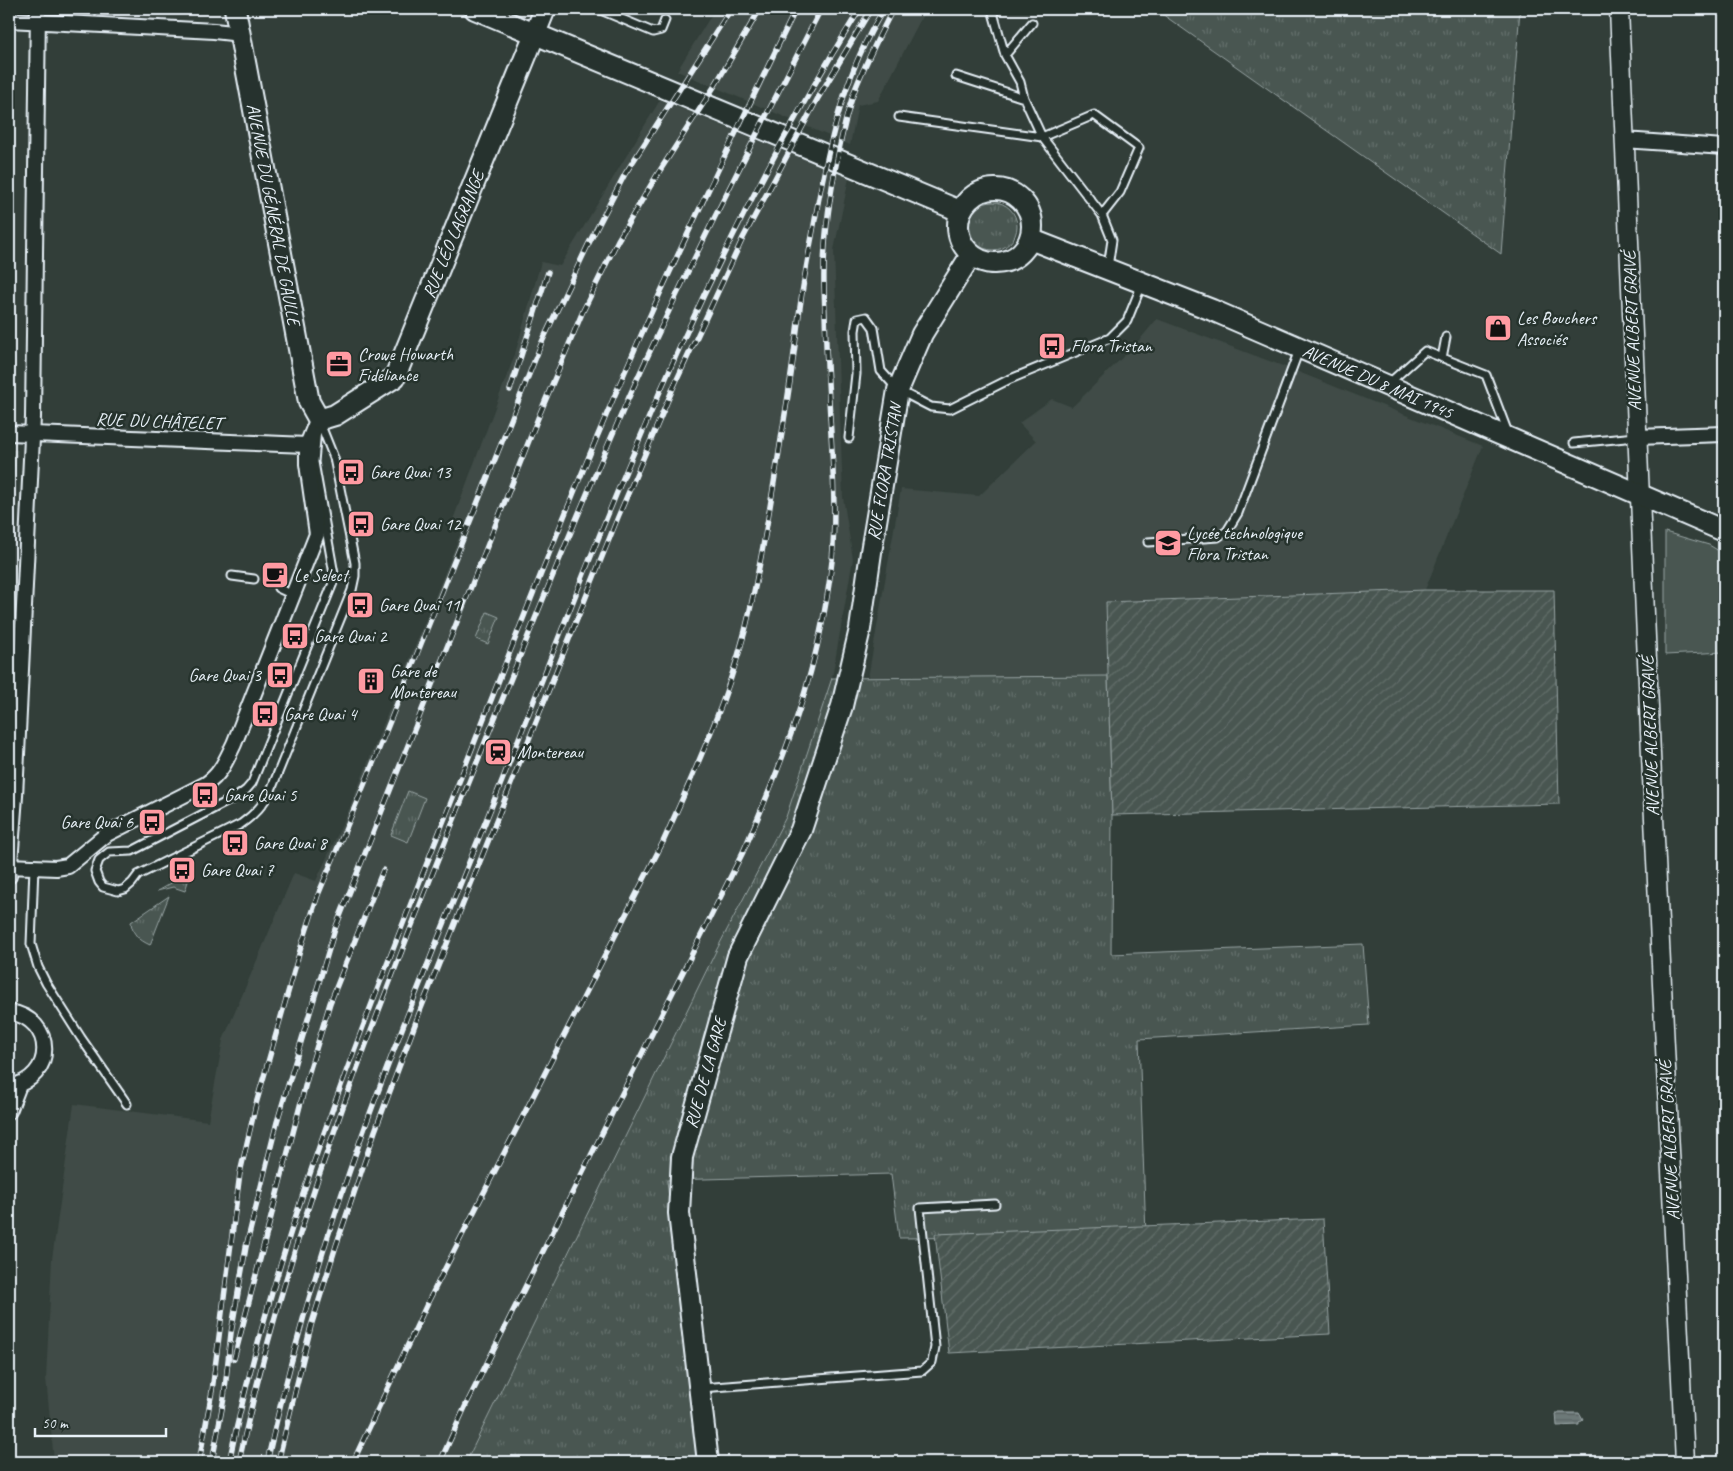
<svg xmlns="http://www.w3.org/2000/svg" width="1733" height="1471" viewBox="0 0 1733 1471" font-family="Caveat,sans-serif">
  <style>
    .built { fill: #3f4b46 }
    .industrial { fill: url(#industrial-grid) }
    .grass { fill: url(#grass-tufts); stroke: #98a4a4 }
    .cemetery { fill: url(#cemetery-stones); stroke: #98a4a4 }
    .park { fill: #495651; stroke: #98a4a4 }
    .garden { fill: url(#garden-furrows); stroke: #98a4a4 }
    .water { fill: url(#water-rules); stroke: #9ea9ab }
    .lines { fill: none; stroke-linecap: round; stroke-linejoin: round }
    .service-casing { stroke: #e8f1f8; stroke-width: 11 }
    .minor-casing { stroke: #e8f1f8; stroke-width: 18 }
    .tertiary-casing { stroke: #e8f1f8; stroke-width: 21 }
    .secondary-casing { stroke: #e8f1f8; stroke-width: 24 }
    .service { stroke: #26332d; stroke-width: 7 }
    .minor { stroke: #26332d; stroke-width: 14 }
    .tertiary { stroke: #26332d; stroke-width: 18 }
    .secondary { stroke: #26332d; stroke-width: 20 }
    .rail-casing { stroke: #e8f1f8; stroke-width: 5.5 }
    .rail { stroke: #26332d; stroke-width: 4; stroke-dasharray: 11; stroke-linecap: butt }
    .labels { text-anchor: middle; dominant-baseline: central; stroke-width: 5; stroke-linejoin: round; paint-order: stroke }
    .street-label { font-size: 18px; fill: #e8f1f8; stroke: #26332d }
    .poi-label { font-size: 18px; fill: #e8f1f8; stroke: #26332d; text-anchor: start }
  </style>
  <defs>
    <pattern id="industrial-grid" width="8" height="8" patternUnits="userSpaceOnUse" patternTransform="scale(1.25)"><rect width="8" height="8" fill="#3f4b46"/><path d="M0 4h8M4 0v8" fill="none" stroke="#5b6561"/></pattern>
    <pattern id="grass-tufts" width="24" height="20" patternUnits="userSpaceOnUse" patternTransform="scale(1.25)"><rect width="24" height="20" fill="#495651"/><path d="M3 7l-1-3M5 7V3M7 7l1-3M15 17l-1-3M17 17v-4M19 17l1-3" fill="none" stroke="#636f6b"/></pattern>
    <pattern id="cemetery-stones" width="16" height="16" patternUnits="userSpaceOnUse" patternTransform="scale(1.25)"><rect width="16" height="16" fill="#495651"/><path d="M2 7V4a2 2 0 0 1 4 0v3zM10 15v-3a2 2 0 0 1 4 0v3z" fill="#636f6b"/></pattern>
    <pattern id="garden-furrows" width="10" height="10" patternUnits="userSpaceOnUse" patternTransform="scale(1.25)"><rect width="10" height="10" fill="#495651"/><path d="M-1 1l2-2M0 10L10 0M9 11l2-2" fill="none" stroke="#636f6b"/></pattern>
    <pattern id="water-rules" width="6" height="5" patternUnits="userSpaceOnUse" patternTransform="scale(1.25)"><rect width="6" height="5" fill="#6d7978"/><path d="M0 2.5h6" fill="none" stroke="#5b6363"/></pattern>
  </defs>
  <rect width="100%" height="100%" fill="#323e39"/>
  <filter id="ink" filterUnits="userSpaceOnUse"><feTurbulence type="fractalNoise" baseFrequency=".02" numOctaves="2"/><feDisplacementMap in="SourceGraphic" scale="10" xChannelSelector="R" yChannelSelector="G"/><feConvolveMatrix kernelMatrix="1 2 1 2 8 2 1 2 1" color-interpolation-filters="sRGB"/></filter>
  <g filter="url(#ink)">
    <path class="built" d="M715,9H926L878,101L858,105L850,145L677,71Z
      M660,100L849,178L834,250L843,497L853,559L832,678L786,817L717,949L466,1462H54L46,1378L52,1259L74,1104L208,1121L223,1040L294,873L316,881L347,814L462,530L451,525L515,354L541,262L560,266Z
      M1157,319L1291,369L1483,446L1425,590L1107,602L1108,676L868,678L901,489L979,496L1036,441L1019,423L1052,399L1072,407L1136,344Z"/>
    <path class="industrial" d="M9,450H18L9,515Z"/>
    <path class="grass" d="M1155,9H1520L1501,254Z
      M969 226a24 24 0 1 1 48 0a24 24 0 1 1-48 0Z
      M487,612L499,617L488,644L476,639Z
      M1108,676L1112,815L1111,954L1363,944L1369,1025L1139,1039L1146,1236L899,1238L891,1174L667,1180L697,1462H466L717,949L786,817L832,678Z
      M408,791L425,798L408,842L391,835Z
      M191,872L185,891L173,887L157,891Z
      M169,896L150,945C139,940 132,934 131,922Z"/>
    <path class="cemetery" d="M1654,1454V1462H1579Z"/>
    <path class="park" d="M1665,532L1709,545L1724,554V652L1665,655Z"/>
    <path class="garden" d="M1425,590H1554L1559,804L1112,815L1106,602Z
      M1323,1219L1330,1334L949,1353L935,1234Z"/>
    <path class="water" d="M1556,1413H1579L1583,1420L1579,1423V1425L1557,1426Z"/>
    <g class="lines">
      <g class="service-casing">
        <path id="service" d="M598,9L653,32L661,30L665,20
          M992,9L1005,55L1020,82L1024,98L1042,137L1094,115L1139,148L1120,192L1102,215
          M1005,55L1032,23
          M956,76L1024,98
          M899,117L1042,137L1102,215L1112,240L1108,267
          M1442,358L1446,337
          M1388,384L1425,351L1486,375L1508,433
          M318,418L334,458L355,563V576L352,590L271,790C263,805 255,814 241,824L138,875L132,883L125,889L118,891L103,887L99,882L95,871L99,860L109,852L132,851L238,796L246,790L252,783L333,583L334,574L314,462Z
          M849,438L856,374L855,331L857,319L866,317L874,328L881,371L898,390L931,407L950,409L1008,380L1110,338L1127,321L1142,284
          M1574,443L1636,437
          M1148,542L1218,537L1227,531L1238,513L1299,350
          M232,576L254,579
          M278,588L293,595
          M34,867L31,944L38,967L46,983L81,1038L127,1104
          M701,1388L922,1371L932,1362L935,1347L920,1208L995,1204"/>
      </g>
      <g class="minor-casing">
        <path id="minor" d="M9,20L214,31L241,34
          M1624,140L1724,147
          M9,433L307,445
          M1637,437L1724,434
          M9,866L56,868L68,866L107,834L206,784C221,774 226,760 234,744L317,534L307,464V445L318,418
          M9,876L15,796L33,417L38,9
          M9,1012C56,1019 56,1079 9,1087
          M9,1111L19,1085"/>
      </g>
      <g class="tertiary-casing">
        <path id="tertiary" d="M1619,9L1652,777L1685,1462"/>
      </g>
      <g class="secondary-casing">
        <g id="secondary">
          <path id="s1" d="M235,9L309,402L318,418H325L335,415L395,377L545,9"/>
          <path d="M475,9L960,211"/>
          <circle cx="995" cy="226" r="37"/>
          <path id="s2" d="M1030,239L1212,310L1724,531"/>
          <path id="s3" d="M708,1462L679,1213L682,1157L738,956L801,830L842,706L860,629L871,552L898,390L922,334L971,255"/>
        </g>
      </g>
      <use href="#service" class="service"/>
      <use href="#minor" class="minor"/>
      <use href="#tertiary" class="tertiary"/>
      <use href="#secondary" class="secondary"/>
      <g class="rail-casing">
        <path id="rail" d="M510,390L548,272
          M234,1359L308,1075L330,1003L383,870
          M199,1462L212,1391L240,1173L256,1104L301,947L318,895L372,766L542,342L589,243L625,174L731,9
          M212,1462L224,1398L231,1333L246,1247L277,1122L335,929L538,418L583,311L618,240L657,175L714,87L760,9
          M229,1462C276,1238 362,1027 446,815C508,657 569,498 638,342C688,230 742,119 796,9
          M239,1462C285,1243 368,1035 451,827C509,683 566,539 629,397C688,266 755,137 821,9
          M267,1462C287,1372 312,1283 341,1196C391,1046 455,900 513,753C554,651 593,547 637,445C700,295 773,147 860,9
          M278,1462L311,1326L336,1246L375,1131L420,1011L618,517L674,386L743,238L818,98L871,9
          M353,1462L428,1302L663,842C694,773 726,704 745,631C763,558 774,482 786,408C792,372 796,336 801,300C805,271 811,243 816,214C829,142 845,71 884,9
          M440,1462L466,1405L743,852C786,755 820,668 832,561C836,513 833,465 830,417C827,373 825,329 824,285C823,241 829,199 838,155C842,134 847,113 854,92C865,64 879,36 893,9"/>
      </g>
      <use href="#rail" class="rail"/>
    </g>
  </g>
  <defs>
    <g id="shop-square" transform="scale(1.4375)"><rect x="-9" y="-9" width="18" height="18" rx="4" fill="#ff9aa2" stroke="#26332d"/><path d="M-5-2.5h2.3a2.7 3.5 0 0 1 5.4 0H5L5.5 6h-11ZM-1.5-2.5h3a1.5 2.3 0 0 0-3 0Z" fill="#111"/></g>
    <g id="bus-square" transform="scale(1.4375)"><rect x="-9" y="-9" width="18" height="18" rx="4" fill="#ff9aa2" stroke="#26332d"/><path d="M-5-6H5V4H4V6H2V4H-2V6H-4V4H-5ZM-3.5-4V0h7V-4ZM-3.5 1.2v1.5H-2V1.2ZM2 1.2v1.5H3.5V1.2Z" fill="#111"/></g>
    <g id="office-square" transform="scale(1.4375)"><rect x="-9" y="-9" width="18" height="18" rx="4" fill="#ff9aa2" stroke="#26332d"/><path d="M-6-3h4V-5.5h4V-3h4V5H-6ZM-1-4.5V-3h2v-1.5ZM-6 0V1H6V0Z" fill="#111"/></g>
    <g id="school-square" transform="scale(1.4375)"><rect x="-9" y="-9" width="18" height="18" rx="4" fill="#ff9aa2" stroke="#26332d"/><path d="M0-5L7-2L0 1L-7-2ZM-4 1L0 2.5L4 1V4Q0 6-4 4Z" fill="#111"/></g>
    <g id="cafe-square" transform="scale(1.4375)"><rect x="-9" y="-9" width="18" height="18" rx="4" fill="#ff9aa2" stroke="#26332d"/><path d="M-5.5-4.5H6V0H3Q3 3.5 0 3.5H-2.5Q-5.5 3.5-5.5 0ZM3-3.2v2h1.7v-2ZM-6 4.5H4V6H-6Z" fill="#111"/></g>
    <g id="building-square" transform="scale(1.4375)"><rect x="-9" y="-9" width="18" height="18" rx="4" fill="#ff9aa2" stroke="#26332d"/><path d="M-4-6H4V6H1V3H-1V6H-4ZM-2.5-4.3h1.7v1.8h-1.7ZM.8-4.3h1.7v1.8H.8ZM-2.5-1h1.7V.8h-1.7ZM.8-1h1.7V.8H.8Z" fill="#111"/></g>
    <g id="station-square" transform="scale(1.4375)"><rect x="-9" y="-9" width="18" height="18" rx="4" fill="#ff9aa2" stroke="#26332d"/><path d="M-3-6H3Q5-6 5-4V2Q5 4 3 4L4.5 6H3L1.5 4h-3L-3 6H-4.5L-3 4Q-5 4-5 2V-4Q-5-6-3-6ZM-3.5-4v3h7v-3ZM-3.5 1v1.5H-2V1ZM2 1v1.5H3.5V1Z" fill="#111"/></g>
  </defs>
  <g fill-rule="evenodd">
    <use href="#shop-square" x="1498" y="328"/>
    <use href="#bus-square" x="1052" y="346"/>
    <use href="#office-square" x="339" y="364"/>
    <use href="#bus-square" x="351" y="472"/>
    <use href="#bus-square" x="361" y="524"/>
    <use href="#school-square" x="1168" y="543"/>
    <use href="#cafe-square" x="275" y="575"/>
    <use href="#bus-square" x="360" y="605"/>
    <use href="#bus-square" x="295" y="636"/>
    <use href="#bus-square" x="280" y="675"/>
    <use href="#building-square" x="371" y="681"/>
    <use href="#bus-square" x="265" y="714"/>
    <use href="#station-square" x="498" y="752"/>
    <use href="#bus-square" x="205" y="795"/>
    <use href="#bus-square" x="152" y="822"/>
    <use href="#bus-square" x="235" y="843"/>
    <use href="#bus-square" x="182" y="870"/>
  </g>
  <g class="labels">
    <g class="street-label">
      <text stroke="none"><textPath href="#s1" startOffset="209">AVENUE DU GÉNÉRAL DE GAULLE</textPath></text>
      <text stroke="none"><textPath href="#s1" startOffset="661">RUE LÉO LAGRANGE</textPath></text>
      <text transform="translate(1632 331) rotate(-92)">AVENUE ALBERT GRAVÉ</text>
      <text stroke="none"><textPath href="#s2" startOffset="376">AVENUE DU 8 MAI 1945</textPath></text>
      <text transform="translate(159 421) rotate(2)">RUE DU CHÂTELET</text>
      <text stroke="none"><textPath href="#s3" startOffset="1025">RUE FLORA TRISTAN</textPath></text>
      <text transform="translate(1650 736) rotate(-92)">AVENUE ALBERT GRAVÉ</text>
      <text stroke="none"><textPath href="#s3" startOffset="394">RUE DE LA GARE</textPath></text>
      <text transform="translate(1669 1140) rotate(-93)">AVENUE ALBERT GRAVÉ</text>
    </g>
    <g class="poi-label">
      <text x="1517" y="318">Les Bouchers<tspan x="1517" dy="21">Associés</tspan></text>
      <text x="1071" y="346">Flora Tristan</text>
      <text x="358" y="354">Crowe Howarth<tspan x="358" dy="21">Fideliance</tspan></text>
      <text x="370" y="472">Gare Quai 13</text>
      <text x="380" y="524">Gare Quai 12</text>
      <text x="1187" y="533">Lycée technologique<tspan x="1187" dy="21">Flora Tristan</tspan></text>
      <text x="294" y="575">Le Select</text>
      <text x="379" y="605">Gare Quai 11</text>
      <text x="314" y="636">Gare Quai 2</text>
      <text x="390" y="671">Gare de<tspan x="390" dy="21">Montereau</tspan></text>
      <text x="261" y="675" text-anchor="end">Gare Quai 3</text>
      <text x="284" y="714">Gare Quai 4</text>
      <text x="517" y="752">Montereau</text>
      <text x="224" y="795">Gare Quai 5</text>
      <text x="133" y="822" text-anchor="end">Gare Quai 6</text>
      <text x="254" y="843">Gare Quai 8</text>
      <text x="201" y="870">Gare Quai 7</text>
    </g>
  </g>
  <rect width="1733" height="1471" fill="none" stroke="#26332d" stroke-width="30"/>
  <rect x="15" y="15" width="1703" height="1441" fill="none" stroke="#e8f1f8" stroke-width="2" filter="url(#ink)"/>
  <path d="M35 1428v8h131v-8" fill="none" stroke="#e8f1f8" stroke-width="2.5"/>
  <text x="42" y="1428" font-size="15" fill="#e8f1f8" stroke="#26332d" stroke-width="4" paint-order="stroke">50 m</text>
</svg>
